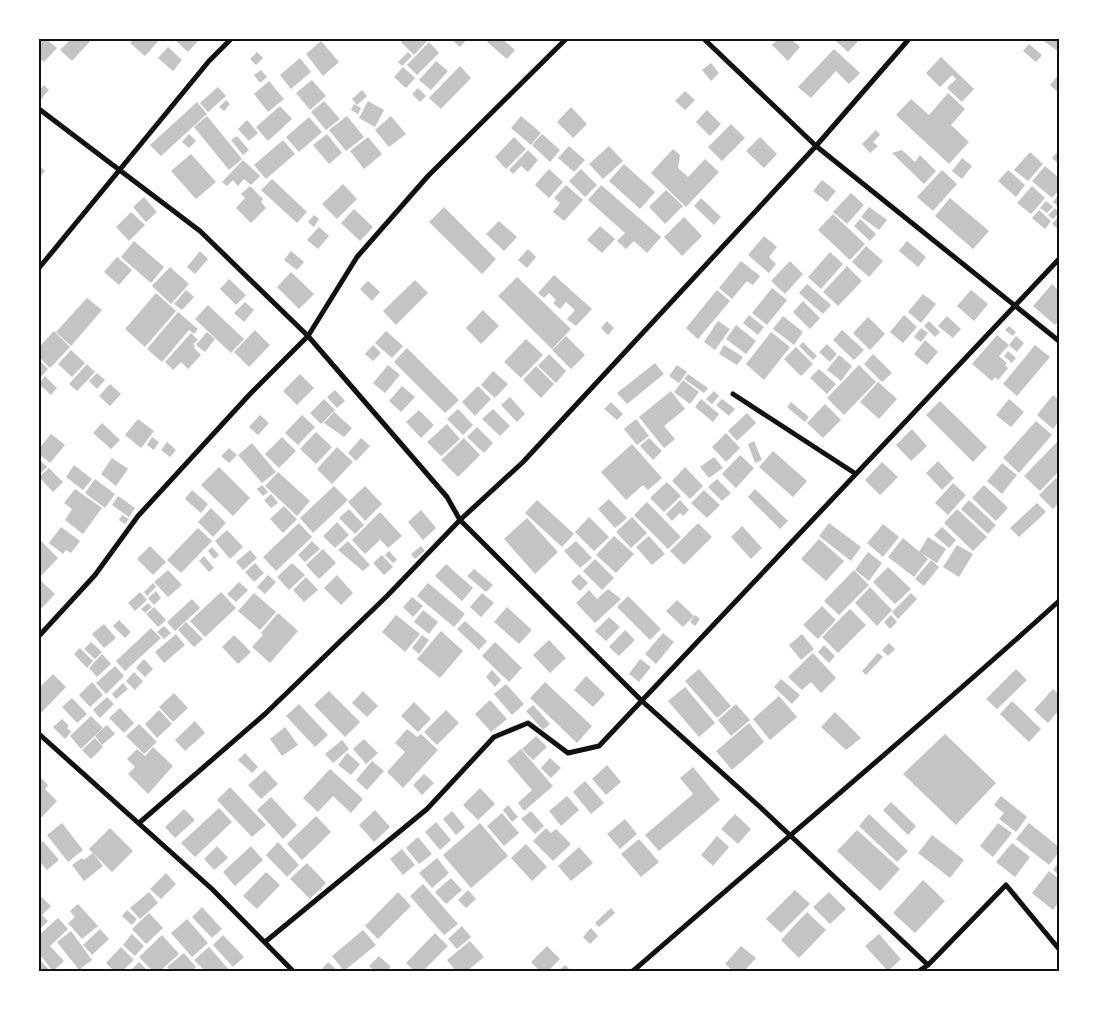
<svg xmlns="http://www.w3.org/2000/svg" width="1098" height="1010" viewBox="0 0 1098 1010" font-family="'IBM Plex Serif',serif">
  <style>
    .building { fill: #c4c4c4 }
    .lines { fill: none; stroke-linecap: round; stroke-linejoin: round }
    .minor { stroke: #111; stroke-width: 5 }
    .neatline { fill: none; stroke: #111; stroke-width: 2 }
  </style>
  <rect width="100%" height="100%" fill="#fff"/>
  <path class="building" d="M39,39H46L57,48L44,62L39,58Z
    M71,39H92L72,61L60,50Z
    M134,39H160L145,56L130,43Z
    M174,39H196L198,41L188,52Z
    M405,39H425L427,41L414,55L401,42Z
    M451,39H465L466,40L460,47Z
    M490,39H502L515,50L507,59L487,42Z
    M778,39H791L800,47L788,61L772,45Z
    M834,39H860L848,52Z
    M1041,39H1059V52Z
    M321,41L339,62L323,76L306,54Z
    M429,42L439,53L417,75L407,65Z
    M1029,44L1042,55L1036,62L1023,51Z
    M168,47L182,60L173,71L158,58Z
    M834,49L860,73L849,84L836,71L811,98L798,87Z
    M257,52L263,58L256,65L250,59Z
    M408,52L412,56L402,66L398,62Z
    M941,57L974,89L962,102L947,88L956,79L952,75L940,87L926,73Z
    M300,58L311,72L291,89L280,75Z
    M436,61L448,71L431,90L419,80Z
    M711,63L719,73L711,81L702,70Z
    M460,66L471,78L441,109L429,98Z
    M403,67L415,78L406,88L394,77Z
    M261,70L267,77L260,83L254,75Z
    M1059,74V93L1050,85Z
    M312,80L326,96L310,110L296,93Z
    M269,81L284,99L268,112L254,94Z
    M44,85L49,90L41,99L39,90Z
    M218,87L226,96L208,112L200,103Z
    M418,88L426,96L420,102L412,94Z
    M362,90L367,96L357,105L352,99Z
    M685,91L695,100L685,110L675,101Z
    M948,93L965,109L951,125L969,142L949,164L896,115L911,99L929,115Z
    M226,100L230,104L224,111L219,107Z
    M324,101L340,119L326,130L311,112Z
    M368,101L384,110L375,127L359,118Z
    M197,102L207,114L161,156L150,145Z
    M354,104L361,108L358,114L351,110Z
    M280,106L292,119L268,141L256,127Z
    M571,107L587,124L573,138L557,122Z
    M707,110L721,124L710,136L696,122Z
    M207,116L242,159L229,170L194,127Z
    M347,116L364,137L346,151L329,130Z
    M391,116L406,134L389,147L375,130Z
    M521,116L541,133L531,145L511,128Z
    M309,117L322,132L299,152L286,137Z
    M247,120L258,133L249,141L238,129Z
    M731,124L745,138L722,161L708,147Z
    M876,130L880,135L873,142L878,146L870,153L862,144Z
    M189,134L196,141L189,148L182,142Z
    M327,134L342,153L329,164L313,145Z
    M542,134L560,150L550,162L532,145Z
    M237,136L249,150L243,155L231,140Z
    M368,137L382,154L364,169L350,151Z
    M514,137L526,149L506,169L495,157Z
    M760,137L777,154L764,168L746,151Z
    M283,140L295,154L266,179L254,165Z
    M569,146L585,160L574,172L558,158Z
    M609,146L623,161L603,179L589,164Z
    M673,149L680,155L678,168L688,177L705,159L719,172L686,207L651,173Z
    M528,150L538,160L528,172L521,166L513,174L509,170Z
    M902,150L915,162L920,155L936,171L924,184L892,153Z
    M1059,150V164L1052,158Z
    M1030,152L1043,164L1028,181L1014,170Z
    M191,154L216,182L196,199L171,171Z
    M962,158L972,166L962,179L952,171Z
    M243,160L260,176L251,185L244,179L238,186L233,180L227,186L222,182Z
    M624,164L655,192L640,209L609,181Z
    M39,165L45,171L40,177L39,175Z
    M1045,166L1059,178V190L1052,198L1032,181Z
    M549,169L563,182L549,198L535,185Z
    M581,169L597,185L585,197L569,181Z
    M942,170L957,184L933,211L917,197Z
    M1008,170L1025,185L1016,197L998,181Z
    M272,179L307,212L297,223L261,190Z
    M822,180L836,191L827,202L813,191Z
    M343,184L357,199L337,219L322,204Z
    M566,185L583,200L564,221L553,212L560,203L554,198Z
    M601,185L661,237L647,253L634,241L626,249L617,241L625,233L588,200Z
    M250,186L263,199L261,202L266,208L251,223L236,208L245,198L241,194Z
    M1032,186L1045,198L1031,214L1017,203Z
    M666,190L683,206L665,224L649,207Z
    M851,193L864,205L847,224L833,212Z
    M1059,194V207L1053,202Z
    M144,197L157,212L146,222L133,207Z
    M701,198L721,217L714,225L694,206Z
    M950,198L989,231L973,249L935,216Z
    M1046,201L1053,207L1047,213L1040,208Z
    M444,207L496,259L482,274L429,222Z
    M869,207L887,220L879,230L861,217Z
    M1055,208L1059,213L1053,219L1048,215Z
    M354,209L373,227L360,241L341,223Z
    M1039,210L1051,221L1045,229L1032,218Z
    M131,212L145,225L129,241L116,227Z
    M833,214L865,244L850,260L818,230Z
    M314,215L319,219L314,227L308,222Z
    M1059,216V228L1058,229L1052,224Z
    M684,217L702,236L682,256L664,237Z
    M860,219L876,234L870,241L854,226Z
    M499,221L517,237L504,251L486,234Z
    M600,226L615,239L602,253L587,240Z
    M319,227L329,236L318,249L307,240Z
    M764,236L777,247L769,257L776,264L769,273L748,255Z
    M134,241L164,267L151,283L121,257Z
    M907,241L926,257L918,267L899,251Z
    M866,246L883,261L869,277L852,262Z
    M528,249L536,257L527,268L518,260Z
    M200,251L208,259L195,274L187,267Z
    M291,251L304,262L297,270L284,260Z
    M830,252L843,264L821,289L808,277Z
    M117,257L132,270L119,285L104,272Z
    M741,261L760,276L753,285L747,281L732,299L719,288Z
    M790,261L803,274L785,294L771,281Z
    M847,266L862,281L838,306L823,292Z
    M170,267L189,284L171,304L152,286Z
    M291,272L314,294L299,309L277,287Z
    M554,275L592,309L576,326L567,319L575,310L566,302L560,309L553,303L556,300L549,293L544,298L538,293Z
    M517,277L571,329L552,349L498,296Z
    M229,279L246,295L236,305L220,289Z
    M415,280L428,293L396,325L383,311Z
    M368,281L380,292L372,301L360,289Z
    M807,284L831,305L823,314L799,293Z
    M1052,284L1059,291V320L1055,325L1033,306Z
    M772,288L787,300L767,325L752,313Z
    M186,290L194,297L182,310L174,304Z
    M717,290L730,301L698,339L686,328Z
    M971,290L988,304L974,321L957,306Z
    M156,293L176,311L145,347L125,329Z
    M923,294L936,304L921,323L908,312Z
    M87,298L102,310L71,346L56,332Z
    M803,301L820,318L810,329L793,312Z
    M245,302L254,310L244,322L234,313Z
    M208,305L244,339L231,353L195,319Z
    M483,310L499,326L481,344L466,328Z
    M178,312L198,329L194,334L189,330L162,362L147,349Z
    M749,315L764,327L758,335L743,323Z
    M904,315L917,327L903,343L890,332Z
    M783,316L803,332L794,345L773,329Z
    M947,316L961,329L953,338L938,326Z
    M868,317L885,334L870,350L853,333Z
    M607,321L614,328L608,335L601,328Z
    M718,321L730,329L715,350L704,342Z
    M929,321L940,332L935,337L924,326Z
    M736,325L756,341L746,354L726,339Z
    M1009,326L1016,332L1013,336L1005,330Z
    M921,328L928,333L921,342L914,337Z
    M255,330L270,345L249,367L234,352Z
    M842,330L864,350L854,360L833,340Z
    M54,331L70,347L50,368L39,357V347Z
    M386,331L403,346L392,358L375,343Z
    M207,332L215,339L205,352L196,345Z
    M771,332L790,347L764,380L746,364Z
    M191,333L198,340L193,344L195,346L194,348L201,355L188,369L181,362L173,370L165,362Z
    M997,335L1009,345L999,356L1007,363L1005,365L1008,368L998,380L995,377L992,381L972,364Z
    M566,336L585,355L571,369L552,350Z
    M1016,336L1024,343L1017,352L1009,345Z
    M526,339L543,355L521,378L504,362Z
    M925,340L938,352L927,365L914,354Z
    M803,342L817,356L813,360L799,346Z
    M827,344L837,354L830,362L819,352Z
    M373,345L381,353L373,361L365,354Z
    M724,345L743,357L737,365L719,354Z
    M1035,345L1050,357L1017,396L1003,384Z
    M796,347L813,364L801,376L784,359Z
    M407,348L459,400L445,413L394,362Z
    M71,350L85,363L72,377L58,364Z
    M1008,351L1016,358L1012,363L1004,356Z
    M549,354L566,371L556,383L538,366Z
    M873,354L892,373L882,382L864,364Z
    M839,355L852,366L841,381L827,370Z
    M39,360L48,369L39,379Z
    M655,363L664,374L627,404L617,393Z
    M87,364L95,372L77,391L69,384Z
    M388,365L400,375L385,393L373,383Z
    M677,365L687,372L679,383L669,376Z
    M859,365L876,382L844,415L827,398Z
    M536,366L554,384L541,398L523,380Z
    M819,369L836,384L827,394L810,378Z
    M493,371L508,384L495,398L481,385Z
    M97,373L105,380L97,389L89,381Z
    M300,374L314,388L297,405L283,391Z
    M688,374L708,388L704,393L684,379Z
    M45,376L57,388L51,395L39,384Z
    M683,380L699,392L690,404L674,392Z
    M878,382L897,399L879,419L860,402Z
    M110,384L121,394L110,406L99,396Z
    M402,386L415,397L401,412L389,401Z
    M478,386L491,399L475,416L462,402Z
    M335,390L345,401L337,408L327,397Z
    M671,391L685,409L664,426L675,439L664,448L639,417Z
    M714,391L719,396L712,404L706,399Z
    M1053,395L1059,400V421L1053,429L1037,415Z
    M510,397L525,414L517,422L501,405Z
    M324,399L335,410L321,424L310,413Z
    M701,399L719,414L713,422L695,407Z
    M722,399L735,409L729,416L716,405Z
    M1009,399L1024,412L1011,427L996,415Z
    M940,401L987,447L973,462L926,415Z
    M611,402L623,414L617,420L604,409Z
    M791,402L809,417L805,422L787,407Z
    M825,404L841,420L823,438L807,423Z
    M458,409L473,425L463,435L447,419Z
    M493,409L510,426L500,436L482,419Z
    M419,410L434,425L421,438L406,422Z
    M334,412L352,428L344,437L324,423Z
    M747,413L756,423L737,441L728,431Z
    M260,415L269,423L258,435L249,427Z
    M302,415L315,427L298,445L285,433Z
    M138,419L154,431L141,448L125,435Z
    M636,419L649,436L637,445L624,429Z
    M1036,421L1052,435L1019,473L1003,458Z
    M102,423L120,440L111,449L93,433Z
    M447,424L460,439L441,456L427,442Z
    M477,427L493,443L484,453L467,437Z
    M912,429L927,446L911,461L896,445Z
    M316,432L332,447L316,464L300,449Z
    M726,433L740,448L726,462L712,447Z
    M51,434L65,445L50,463L39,454V449Z
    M152,437L159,442L154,450L147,445Z
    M282,437L296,451L279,468L265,454Z
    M361,438L370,446L356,461L348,453Z
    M464,438L480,455L458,477L441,460Z
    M649,438L662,451L653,460L640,446Z
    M754,441L762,460L755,463L748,444Z
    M167,442L176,450L170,457L161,450Z
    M1057,442L1059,445V471L1040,491L1024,476Z
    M252,443L276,472L262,483L238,455Z
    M632,444L662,478L648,490L643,485L626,500L601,472Z
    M337,447L353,462L332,484L317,469Z
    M229,448L237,455L229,463L221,456Z
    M773,451L807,481L793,497L759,467Z
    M740,455L754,468L736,488L722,474Z
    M714,457L723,468L709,478L700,467Z
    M112,458L128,469L116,486L101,474Z
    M39,459L47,467L39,475Z
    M938,461L954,478L942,490L926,473Z
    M882,462L898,477L880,495L865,480Z
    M1002,463L1017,475L1002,494L987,481Z
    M74,465L92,479L83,490L66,477Z
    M219,467L250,498L233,516L201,485Z
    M685,467L703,486L690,499L672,481Z
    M49,468L63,482L53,492L39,477Z
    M278,472L310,501L297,516L265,486Z
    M1056,478L1059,481V502L1053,509L1039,495Z
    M95,479L115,494L105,508L85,493Z
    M717,479L731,493L722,501L708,487Z
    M667,482L681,496L664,512L650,498Z
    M953,483L966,495L948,515L935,503Z
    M262,485L268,492L263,496L257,489Z
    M984,485L1008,508L996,521L972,498Z
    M334,486L348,500L313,533L300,518Z
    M365,486L382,504L365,521L348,502Z
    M75,489L102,508L83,534L65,520L72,509L64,503Z
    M755,489L788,521L780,529L748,497Z
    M192,490L208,504L201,513L185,499Z
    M704,490L720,505L707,518L691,503Z
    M271,494L278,503L271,508L264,500Z
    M118,496L135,508L129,517L112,505Z
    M609,499L627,518L615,528L598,509Z
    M537,500L574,534L562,547L525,513Z
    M680,500L689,510L683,516L680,513L672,521L666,514Z
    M969,500L996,525L988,534L961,509Z
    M647,502L681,537L668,549L634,515Z
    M1037,503L1046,512L1019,537L1010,528Z
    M284,506L297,519L283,533L270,519Z
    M211,508L226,523L213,537L198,522Z
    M349,509L364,525L355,534L339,518Z
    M957,509L987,537L973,551L944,523Z
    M421,510L436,528L423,540L408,522Z
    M380,512L402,536L388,548L376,535L380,540L365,554L352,540Z
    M122,515L129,519L125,524L119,520Z
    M589,517L609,537L594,551L575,532Z
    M632,517L647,533L631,548L616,532Z
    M527,518L558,552L535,574L504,539Z
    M337,522L349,535L335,548L323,536Z
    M299,523L312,537L276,571L263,557Z
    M698,523L712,537L684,565L670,551Z
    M829,523L861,547L851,561L819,536Z
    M883,524L899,537L883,557L867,543Z
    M742,526L762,548L751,559L731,537Z
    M61,527L80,541L71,553L66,550L63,554L49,543Z
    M942,527L956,540L949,548L934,535Z
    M198,528L212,541L181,573L167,560Z
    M227,530L243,547L230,559L215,541Z
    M614,536L634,554L616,573L596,555Z
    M649,536L665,554L652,565L636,547Z
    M928,537L946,549L937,563L919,552Z
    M903,538L928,559L914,577L888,557Z
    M39,539L58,558L42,575L39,572Z
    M819,539L844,561L826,581L801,559Z
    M312,541L320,549L305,562L298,555Z
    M348,541L370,565L363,571L338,550Z
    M576,541L592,558L580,568L564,551Z
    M957,545L973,554L959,577L943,567Z
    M150,546L166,562L153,575L137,559Z
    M421,546L425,551L415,559L411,554Z
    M212,547L219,555L214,559L208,551Z
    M323,549L336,563L319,579L306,565Z
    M250,550L257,558L243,570L236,562Z
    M389,551L397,560L393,563L385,555Z
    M868,552L882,563L869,581L855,570Z
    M382,555L393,567L384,575L373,563Z
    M204,556L214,568L209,572L199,561Z
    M595,559L614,578L602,590L583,571Z
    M931,560L939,567L924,586L915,579Z
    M255,563L264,573L254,582L245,572Z
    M292,563L305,575L289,590L277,577Z
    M446,564L473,588L462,601L435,576Z
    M888,567L911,589L895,604L873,582Z
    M474,569L493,585L486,592L467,576Z
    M168,570L182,585L168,597L154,582Z
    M854,570L869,585L839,615L824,601Z
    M579,574L588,583L580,591L571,582Z
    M268,575L276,582L265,594L257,587Z
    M337,575L353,593L341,605L324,588Z
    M306,577L318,590L304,602L293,590Z
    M39,579L55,594L42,608L39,605Z
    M239,582L248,590L236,602L227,594Z
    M153,583L156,587L147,596L144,592Z
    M428,583L465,614L454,627L417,596Z
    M870,587L892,610L877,626L855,603Z
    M608,589L621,599L595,623L576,603L589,590L597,599Z
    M156,591L161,598L154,605L148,598Z
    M140,592L147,600L135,611L128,603Z
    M221,592L236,608L205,637L190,621Z
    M254,593L276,612L260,630L238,611Z
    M482,593L494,603L481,617L470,607Z
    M911,593L917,599L898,619L892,612Z
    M628,596L661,629L650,640L617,607Z
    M412,597L423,606L413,617L403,607Z
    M192,599L200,608L175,631L167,622Z
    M677,600L694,616L683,627L666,611Z
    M148,603L152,607L145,613L141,609Z
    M822,606L836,620L818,639L803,625Z
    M154,607L166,620L158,627L146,614Z
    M507,607L532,630L519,644L494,622Z
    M850,609L866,625L838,653L822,637Z
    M423,610L438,622L429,634L414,622Z
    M278,613L298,631L270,663L252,647L263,635L261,633Z
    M396,615L420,634L405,652L382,632Z
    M695,615L700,619L695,626L690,622Z
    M891,615L897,622L890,629L884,622Z
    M609,617L620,627L606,641L595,631Z
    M119,620L131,632L125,638L113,626Z
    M465,621L487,641L479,650L457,629Z
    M186,622L203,639L194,647L178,630Z
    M104,624L116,638L104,648L92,634Z
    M164,626L171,633L164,639L157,632Z
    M151,628L161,638L125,671L116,661Z
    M625,630L635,640L619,656L609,647Z
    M441,631L463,651L440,678L417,659Z
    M663,633L674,642L656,664L645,654Z
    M176,634L185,645L164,663L155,652Z
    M802,634L814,649L801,660L789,645Z
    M234,635L251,652L238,664L222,647Z
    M422,635L429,640L419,654L412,648Z
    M549,640L566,658L550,673L533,655Z
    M91,642L102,652L95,659L84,649Z
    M495,642L522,668L509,682L482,656Z
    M889,643L895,649L888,656L882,650Z
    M824,645L835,656L829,663L818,652Z
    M80,648L93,661L87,668L74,654Z
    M813,653L836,678L821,693L811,682L802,690L788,677Z
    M878,653L883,657L866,675L862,671Z
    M102,654L111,664L97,677L89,668Z
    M144,659L153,669L145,677L136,668Z
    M640,659L651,667L639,682L629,674Z
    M115,666L124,676L106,694L96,683Z
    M699,669L731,706L717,718L685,681Z
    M1016,669L1027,680L997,709L986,699Z
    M492,670L501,680L495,687L486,677Z
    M134,672L143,681L135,690L126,681Z
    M53,674L66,687L40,714L39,688Z
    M586,676L605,694L593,707L574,690Z
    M781,679L800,695L792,704L774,687Z
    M92,682L103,695L90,707L79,695Z
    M545,682L592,726L577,743L530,698Z
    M123,683L128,689L116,699L112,694Z
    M506,684L524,704L512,715L494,694Z
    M685,687L715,723L699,737L668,701Z
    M1053,689L1059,695V710L1048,723L1034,710Z
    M329,691L360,722L345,737L314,705Z
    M363,691L378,706L367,717L352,703Z
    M174,693L188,708L173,722L159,707Z
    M779,696L797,717L770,740L753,719Z
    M107,697L114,704L100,718L93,710Z
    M72,698L87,714L77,723L62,707Z
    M490,700L507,719L491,732L475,714Z
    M1012,701L1041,729L1029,742L1000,714Z
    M414,702L431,719L418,732L401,716Z
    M299,704L328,735L315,747L286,716Z
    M736,704L750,720L731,736L718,720Z
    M533,705L550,724L543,730L526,711Z
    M120,708L134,723L124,733L109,718Z
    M159,710L172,724L157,738L145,724Z
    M446,710L459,723L437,745L424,732Z
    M835,712L861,738L846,750L821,727Z
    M91,716L103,728L81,749L70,736Z
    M62,719L69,726L67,728L71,732L65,739L53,727Z
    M195,721L205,733L185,751L175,740Z
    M749,723L764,742L732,770L716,751Z
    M139,724L157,742L144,754L126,736Z
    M107,725L115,734L102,745L95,736Z
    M285,727L298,745L282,756L270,739Z
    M407,729L417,737L421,734L438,750L403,788L387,772L405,752L395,743Z
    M945,734L996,783L956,825L903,774Z
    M536,736L547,747L533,760L522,749Z
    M95,738L103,747L91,759L82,750Z
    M364,739L378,753L366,764L353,749Z
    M342,740L349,749L333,763L325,754Z
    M153,747L173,766L148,794L128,774L135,767L127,759L137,749L145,756Z
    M521,749L553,786L524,811L518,803L532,790L507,761Z
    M245,753L258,767L252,773L238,760Z
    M347,753L360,764L351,775L338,765Z
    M550,758L561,768L551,778L541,768Z
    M372,761L384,771L367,790L356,780Z
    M607,765L621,782L606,795L592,779Z
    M693,767L720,800L659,851L645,835L693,794L680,778Z
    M330,769L363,799L351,813L333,796L318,812L303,798Z
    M265,770L278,784L261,799L248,785Z
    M424,774L434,783L422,795L413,785Z
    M39,776L48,785L45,789L57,801L39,820Z
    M585,781L604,803L591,814L573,792Z
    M230,787L266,825L252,837L217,800Z
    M480,788L495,804L478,820L463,805Z
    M567,796L579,810L561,826L549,811Z
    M1001,796L1027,817L1016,832L999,819L1004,813L994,805Z
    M271,797L297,825L283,839L257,810Z
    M891,802L916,826L908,835L883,810Z
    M508,805L518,817L512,822L503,810Z
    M219,808L232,822L195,857L181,843Z
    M184,809L195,820L175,838L165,827Z
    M375,810L390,827L374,842L359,825Z
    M452,811L465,827L456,835L443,819Z
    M531,811L544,826L535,834L521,819Z
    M502,813L519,833L504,846L487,826Z
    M735,814L751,829L738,844L721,829Z
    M869,814L908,851L897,862L859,826Z
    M316,816L331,832L302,860L287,844Z
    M625,819L637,834L620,849L607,834Z
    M436,822L451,840L440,850L425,832Z
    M62,823L83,850L68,862L47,835Z
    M480,823L508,856L471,888L443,855Z
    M998,823L1012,833L993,857L980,846Z
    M1029,823L1059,847V852L1049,865L1016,839Z
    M110,828L133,851L112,872L89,849Z
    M546,828L551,833L556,829L571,844L553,861L533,841Z
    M857,830L900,869L880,891L837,851Z
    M932,835L964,860L950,878L918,853Z
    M717,836L729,847L713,866L701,855Z
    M418,837L432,854L419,864L406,848Z
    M639,839L659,862L641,877L621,854Z
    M43,841L59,860L47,870L39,861V844Z
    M278,842L299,865L287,877L266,855Z
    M1012,843L1030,857L1015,877L996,862Z
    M526,844L547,867L532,881L511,858Z
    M217,846L228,858L214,870L204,859Z
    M251,846L263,860L235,886L223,872Z
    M579,847L593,863L571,881L558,866Z
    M402,849L415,865L403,875L390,859Z
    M93,853L103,866L84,881L72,865L82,858L84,860Z
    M437,858L449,873L432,888L419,873Z
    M1059,861V875L1053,870Z
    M307,863L326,883L310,899L290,879Z
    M1049,871L1059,879V901L1053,910L1032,893Z
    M266,872L280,885L257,909L243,896Z
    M166,873L176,884L161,899L150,889Z
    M451,878L462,890L446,904L435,892Z
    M923,880L945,901L915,933L893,913Z
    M423,884L458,924L444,935L410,896Z
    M468,890L476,899L466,908L458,900Z
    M795,890L810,904L781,933L766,919Z
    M149,892L158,903L140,919L130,908Z
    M398,892L411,906L378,939L365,926Z
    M829,892L846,909L830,924L813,907Z
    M39,895L51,906L42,915L48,921L39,930Z
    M78,904L98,926L82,939L68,923L75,917L70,911Z
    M202,907L222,929L212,938L192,917Z
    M611,908L615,913L599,927L595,923Z
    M127,910L137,919L132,925L122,916Z
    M807,912L826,930L799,958L781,940Z
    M149,913L163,928L146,944L132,929Z
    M58,918L68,929L50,946L64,961L53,971L39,954V935Z
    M187,919L208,943L192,957L171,933Z
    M462,926L471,937L457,949L448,939Z
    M591,928L598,936L590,944L583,937Z
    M100,929L109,939L92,955L83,945Z
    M363,930L376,945L344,971L332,956Z
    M71,931L92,960L79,970L57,942Z
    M435,933L448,946L423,971H414L406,963Z
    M132,934L144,946L135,956L123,945Z
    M879,934L901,959L888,971L865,946Z
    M162,935L179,954L160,971H153L139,957Z
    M223,935L244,957L233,967L213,945Z
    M470,941L484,957L467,971H456L447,960Z
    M547,946L560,959L548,971H540L531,962Z
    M741,946L756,958L744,971H733L725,964Z
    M121,947L134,960L122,971H114L106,963Z
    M209,947L230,971H205L194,960Z
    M184,953L196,967L192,971H171L167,967Z
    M379,956L391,967L387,971H375L369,966Z
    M41,961L50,971H39V963Z
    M139,962L148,971H130Z
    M328,962L338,971L321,970Z
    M565,965L571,971H558Z"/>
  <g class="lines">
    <path class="minor" d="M704,39L816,146L1059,341
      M39,109L200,231L308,336L447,497L460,520L642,701L760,807L928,965
      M39,268L209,61L231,39
      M733,394L856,474
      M39,636L95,575L138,516L250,394L308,336L357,257L428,176L566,39
      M39,734L212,889L293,971
      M139,823L265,714L387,596L460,520L523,462L816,146L909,39
      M265,942L427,809L494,737L528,723L568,753L599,746L1059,259
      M633,971C775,847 920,727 1059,601
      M919,971L928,965L1006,885L1059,949"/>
  </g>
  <rect width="1098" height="1010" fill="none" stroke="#ffffff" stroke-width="80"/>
  <rect x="40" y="40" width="1018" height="930" class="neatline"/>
</svg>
